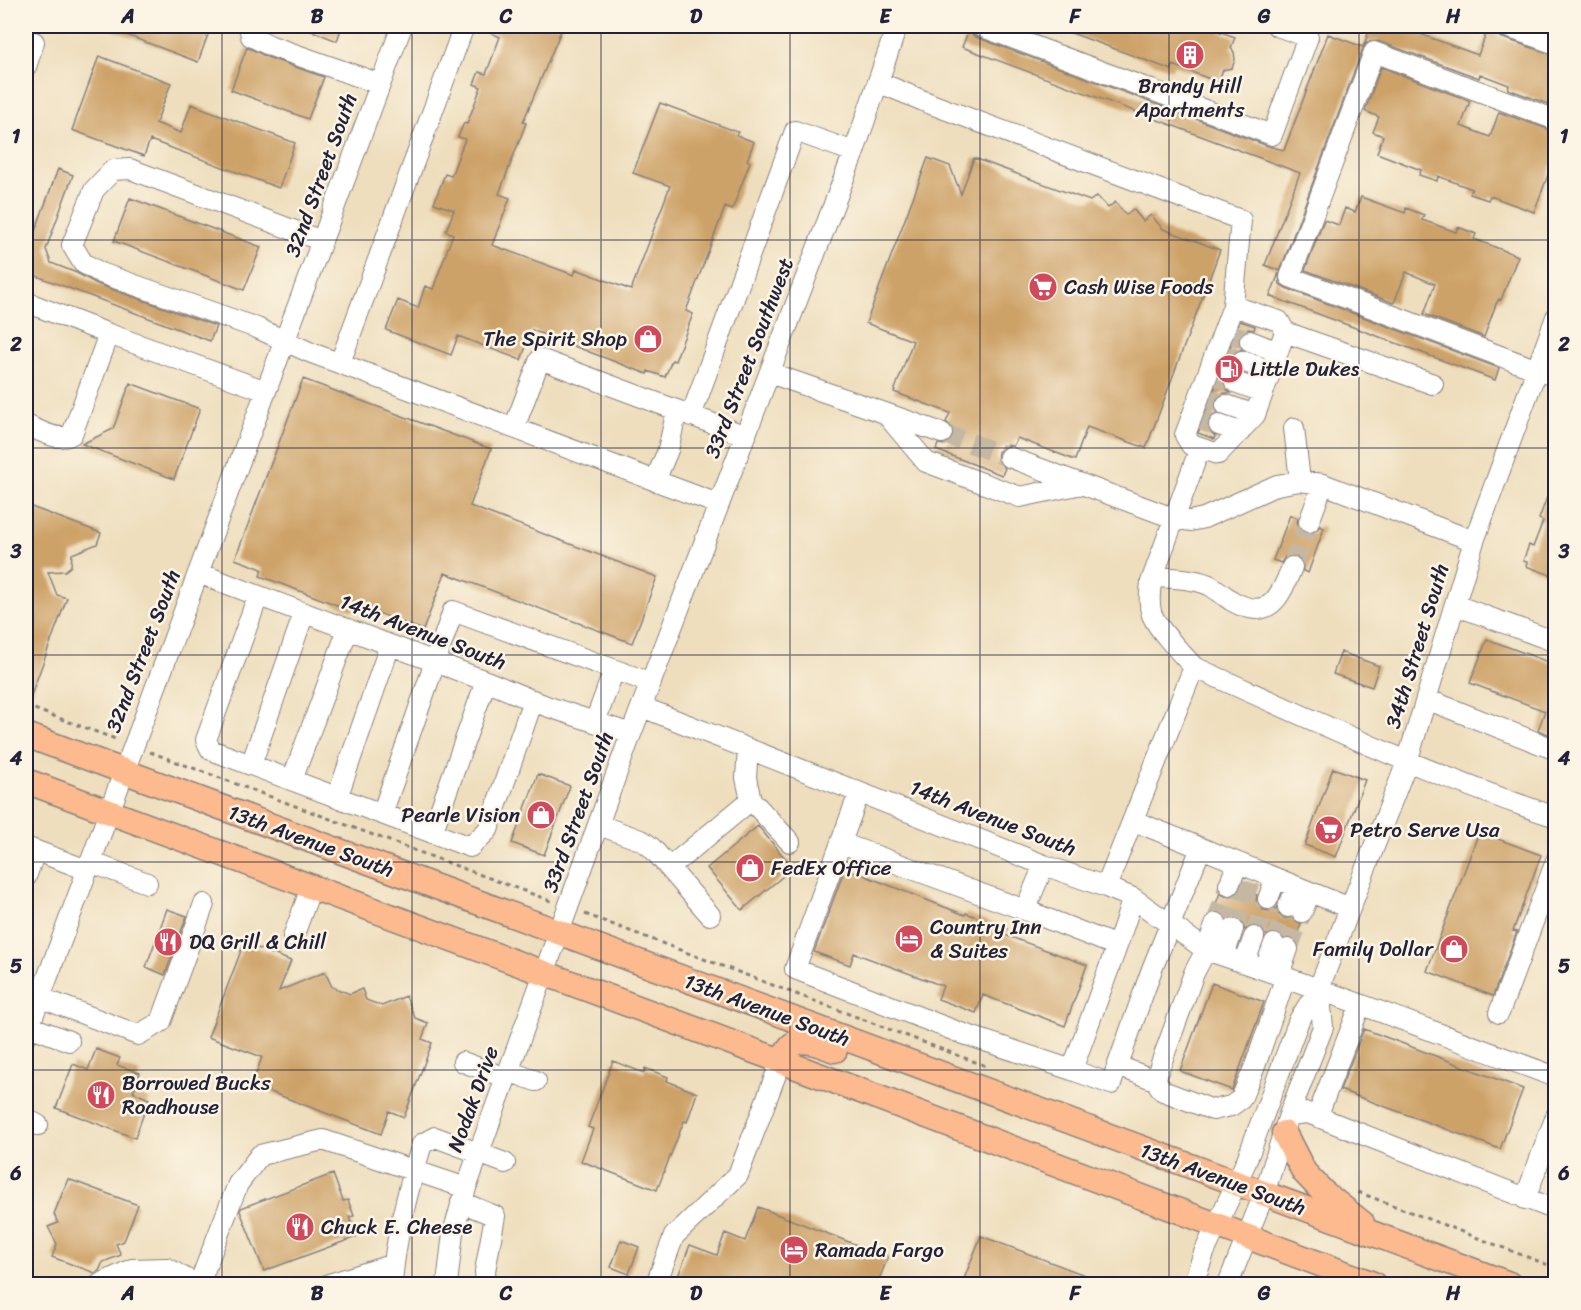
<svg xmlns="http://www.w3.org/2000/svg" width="1581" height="1310" viewBox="0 0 1581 1310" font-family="Sriracha,sans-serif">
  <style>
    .building { fill: #cda267 }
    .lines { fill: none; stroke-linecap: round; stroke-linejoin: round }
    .minor-tunnel { stroke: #c5b8a3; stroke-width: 20; stroke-dasharray: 20 10; stroke-linecap: butt }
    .minor-casing { stroke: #88807c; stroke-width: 22 }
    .major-casing { stroke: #88807c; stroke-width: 27 }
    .path { stroke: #88807c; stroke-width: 3; stroke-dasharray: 4.5 4.5; stroke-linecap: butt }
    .minor { stroke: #fff; stroke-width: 20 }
    .major { stroke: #fcba8e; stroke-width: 24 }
    .grid { fill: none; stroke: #22223b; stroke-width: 1.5; stroke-opacity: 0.55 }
    .labels { text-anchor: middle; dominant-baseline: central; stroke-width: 5; stroke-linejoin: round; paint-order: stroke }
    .poi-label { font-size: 21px; fill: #22223b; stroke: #fcf5e5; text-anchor: start }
    .street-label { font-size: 21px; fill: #22223b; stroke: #fcf5e5 }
    .neatline { fill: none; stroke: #22223b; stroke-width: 2 }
    .grid-label { font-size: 20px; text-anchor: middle; font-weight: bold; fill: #22223b }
  </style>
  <rect width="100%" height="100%" fill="#fcf5e5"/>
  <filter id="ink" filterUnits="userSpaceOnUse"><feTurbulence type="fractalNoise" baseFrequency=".0167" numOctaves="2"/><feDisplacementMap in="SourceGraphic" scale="12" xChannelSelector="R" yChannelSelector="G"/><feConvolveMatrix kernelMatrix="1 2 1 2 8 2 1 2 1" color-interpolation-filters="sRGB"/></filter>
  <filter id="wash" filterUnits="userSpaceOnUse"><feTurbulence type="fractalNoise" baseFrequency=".008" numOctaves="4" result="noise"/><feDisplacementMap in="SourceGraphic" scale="24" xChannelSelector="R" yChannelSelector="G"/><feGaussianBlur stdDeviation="1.35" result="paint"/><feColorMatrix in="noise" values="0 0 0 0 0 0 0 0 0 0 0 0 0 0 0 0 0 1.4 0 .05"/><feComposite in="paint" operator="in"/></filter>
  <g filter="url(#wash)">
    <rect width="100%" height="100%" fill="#eedebd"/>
    <g id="blocks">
      <path class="building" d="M103,26H200L210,29L198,62Z
        M300,26H342L337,41Z
        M476,26H563L523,122L526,123L499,194L510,198L492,245L574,275L576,269L631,290L670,186L633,173L660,103L738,132L736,135L754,142L747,160L750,162L732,210L725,207L686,311L693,314L675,361L672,360L665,377L648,371L647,374L532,330L521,360L458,336L451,355L386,330L398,300L418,308L425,286L433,289L453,234L446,231L454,210L434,203L445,174L451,176L465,139L458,137L464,123L467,124L481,87L474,84L479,72L486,74L500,37Z
        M1055,26H1204L1235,37L1231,48L1234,52L1235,60L1232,68L1223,70L1218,82L1173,65L1172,70L1055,27Z
        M1371,26H1398L1478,55L1488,29L1500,37L1556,56V107L1508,89L1509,85L1480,74L1479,78L1378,41L1367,42L1363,48L1280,271L1265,265L1300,173L962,47L968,32L976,37L1268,146L1284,150L1328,34L1363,47Z
        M247,47L267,57L324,77L308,119L231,90Z
        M99,56L171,83L156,123L181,133L191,104L295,143L279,188L150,140L144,156L72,130Z
        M1381,67L1470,101L1461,126L1490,137L1499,112L1556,132V154L1534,212L1490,196L1488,200L1470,194L1472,189L1438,176L1437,181L1419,175L1421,170L1377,153L1383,136L1373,132L1379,117L1365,111Z
        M928,158L950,166L961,194L974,158L1090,201L1097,196L1108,208L1115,202L1126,215L1133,209L1143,221L1151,215L1163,229L1220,250L1146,448L1087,427L1075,460L1017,438L1013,446L1006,445L998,452L997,460L1005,468L1002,475L936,450L938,444L945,445L953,437L954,430L946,422L950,413L894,392L913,341L866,323Z
        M58,169L73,175L46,249L51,263L77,273L97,284L216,326L210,341L26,272V256Z
        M1361,197L1405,213L1406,208L1424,215L1422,220L1456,232L1458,227L1476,234L1474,239L1518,256L1501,300L1499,299L1496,304L1484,337L1424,314L1435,284L1406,272L1394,303L1305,270L1324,220L1339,225L1345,208L1355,212Z
        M130,198L261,247L244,290L114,241Z
        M1279,273L1280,284L1286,288L1499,368L1495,380L1270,296Z
        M1240,321L1255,326L1254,330L1248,329L1242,332L1238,342L1242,349L1235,352L1231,357L1230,364L1235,370L1227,373L1223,384L1226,389L1231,393H1223L1218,396L1214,407L1217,413L1212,416L1208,422L1207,428L1215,436L1214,439L1198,433Z
        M303,379L491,449L470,506L657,577L632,643L445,573L423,630L355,604L353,611L260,576L262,569L235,559Z
        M130,383L200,409L174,479L82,444L113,429Z
        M1554,478H1556V577L1526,566L1527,562L1523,561L1529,545L1533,547L1543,521L1539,519Z
        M26,505L101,533L97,544L72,554L71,566L65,571L48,572L57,595L67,598L27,706Z
        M1290,515L1298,518L1297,525L1304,533L1312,534L1320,526L1324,528L1308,573L1303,571L1302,560L1296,556L1285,557L1281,563L1273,560Z
        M1487,639L1556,665V729L1553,736L1538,730L1545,711L1470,683Z
        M1341,652L1379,666L1372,687L1333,674Z
        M1333,768L1365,780L1336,857L1305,845Z
        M538,774L570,786L544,855L512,843Z
        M758,826L793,868L742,910L707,868Z
        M1479,832L1541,855L1513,931L1517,932L1493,996L1427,971Z
        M845,868L965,915L966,913L1007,929L1005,935L1087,965L1065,1026L983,995L976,1013L938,999L943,986L854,953L850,965L814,952Z
        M1240,889L1257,895L1256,901L1263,910L1270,911L1276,908L1278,914L1283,918H1292L1301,924L1295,940L1291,938H1284L1277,933L1271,932L1266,935L1263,929L1257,926L1251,925L1245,930L1242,922L1237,918L1227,919L1221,912L1213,911L1220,893L1225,896L1231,897L1237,894Z
        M167,909L187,916L165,975L146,967Z
        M244,943L291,961L279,991L325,972L332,987L350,994L362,989L366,1000L382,1006L406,996L415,1018L428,1023L422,1039L432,1043L404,1117L389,1111L381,1134L252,1085L262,1057L208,1037Z
        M1212,983L1264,1002L1232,1090L1180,1071Z
        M1364,1029L1523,1089L1500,1149L1340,1090Z
        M96,1049L120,1058L117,1065L140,1073L133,1092L149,1099L135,1138L56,1108L73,1064L88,1070Z
        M613,1061L644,1073L645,1068L668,1077L667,1081L697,1093L687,1122L684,1121L657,1190L581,1161L593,1129L588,1127Z
        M333,1174L343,1201L348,1200L354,1216L349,1217L356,1237L264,1271L240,1211L241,1208Z
        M68,1179L138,1205L124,1241L116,1244L121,1255L103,1262L99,1271L95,1273L52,1257L57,1244L48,1227L58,1223L54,1214Z
        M758,1207L888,1257L877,1284H675L690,1245L717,1255L725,1233L745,1241Z
        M981,1236L1106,1283L1105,1284H962Z
        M621,1240L639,1247L629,1274L611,1267Z"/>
    </g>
  </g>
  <g filter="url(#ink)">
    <use href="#blocks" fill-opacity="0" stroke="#88807c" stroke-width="1.5"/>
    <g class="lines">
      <path class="minor-tunnel" d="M1232,334L1250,341
        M1224,355L1242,361
        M1216,376L1235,382
        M1208,399L1226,405
        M1201,419L1219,425
        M942,433L1009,457
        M1292,567L1309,522
        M1216,923L1229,885
        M1233,929L1254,869
        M1254,937L1268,899
        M1274,944L1288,907
        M1288,949L1302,912"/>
      <g class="minor-casing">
        <path id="minor" d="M249,26L251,36L271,46L380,84
          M980,26L1272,135L1308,37L1277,26
          M1504,26L1556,44
          M26,67L34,42
          M878,82L931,104L1241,220L1233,306L1185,435L1191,445L1200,448L1151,582C1150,593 1148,604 1152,615C1159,631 1182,654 1194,667C1313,720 1431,776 1556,817
          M1556,120L1374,52L1290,277L1556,377
          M322,241L130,169L113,170L94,190L72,245L83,263L101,273L257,328L309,352L718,504
          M26,302L109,334
          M1285,332L1433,384
          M1250,341L1278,352
          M1242,361L1271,371
          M340,363L464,26
          M770,373L942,433
          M1235,382L1263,392
          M1226,405L1255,415
          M886,414L926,462L974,480L1020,497L1082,484
          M691,416L795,131L854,152
          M26,425C39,430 59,443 72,434L109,334L266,391
          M1219,425L1240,432
          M514,428L540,359L746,436
          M1294,428L1300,481
          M1200,448L1218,454L1255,415L1285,332L1279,321L1233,306
          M1009,457L1173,518L1190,521L1204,518L1277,485L1300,481L1323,484L1474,541
          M655,481L668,450L677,410
          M1309,522L1323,484
          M198,573L486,681L546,706L631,734
          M1153,577C1171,578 1192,578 1209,585C1217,589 1224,596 1232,601C1269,622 1280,598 1292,567
          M258,596L206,740L211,750L470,847L488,830L533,700
          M1455,605L1556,642
          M1426,699L1556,750
          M642,707L1044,865L1106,887L1194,667
          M595,722L614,670
          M748,749L746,778L751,800L790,842
          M251,765L304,613
          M292,780L348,629
          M859,793L795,969L958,1032L1072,1070L1117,946L1025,910L1044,865
          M337,798L390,645
          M382,814L453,611L651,683
          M1134,821L1350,908
          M599,825L643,841L652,848L710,915
          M432,833L486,681
          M841,843L1025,910
          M26,847L87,870
          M90,862L147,883
          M670,867L751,800
          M26,877L35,851
          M1229,885L1238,863
          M1106,887L1133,898L1206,950L1194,973L1155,1080
          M1268,899L1276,878
          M1288,907L1297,887
          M1302,912L1310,892
          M1216,923L1206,950C1324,989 1439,1034 1556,1077
          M293,937L311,888
          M1117,946L1133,898
          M1224,956L1233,929
          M1245,962L1254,937
          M1265,969L1274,944
          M1279,974L1288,949
          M39,997L138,1035L161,1022L204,904
          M1499,1013L1556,861
          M29,1026L69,1041
          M26,1035L402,26
          M463,1062L506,1078
          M1118,1066L1155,1080L1163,1091L1213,1110L1231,1106L1241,1099L1255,1066L1286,976
          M1072,1070L1111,1084L1152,969L1201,848
          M508,1071L536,1081
          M1289,1115L1308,1113L1556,1210
          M1317,1117L1360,1006
          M26,1119L38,1125
          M1525,1199L1556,1116
          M461,1202L495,1216L485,1271L486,1284
          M100,1284L132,1269L167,1268L195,1284
          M199,1284L238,1184L260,1155L323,1140L466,1188
          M329,1284L394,1264
          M392,1284C395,1237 408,1189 422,1144L435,1137L505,1163
          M447,1284L453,1233L466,1188L631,734L854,152L897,26
          M656,1284L674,1236L738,1175L781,1061
          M1193,1284L1204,1253L1246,1162L1299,1020L1319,988L1407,762L1474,541L1556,317
          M1228,1284L1264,1194L1289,1115L1323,1027L1319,988"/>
      </g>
      <g class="major-casing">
        <path id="major" d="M26,735L1509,1284
          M26,781L781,1061L1373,1284
          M781,1061C784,1056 788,1048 792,1045C805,1036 823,1046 835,1050
          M1284,1133L1304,1172L1323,1192L1362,1223"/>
      </g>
      <path class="path" d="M26,706L118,740
        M150,752L551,901
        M585,914L986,1066
        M1358,1192L1556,1268"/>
      <use href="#minor" class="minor"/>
      <use href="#major" class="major"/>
    </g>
  </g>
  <path class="grid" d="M222,26V1284M412,26V1284M601,26V1284M790,26V1284M980,26V1284M1169,26V1284M1359,26V1284M26,240H1556M26,448H1556M26,655H1556M26,862H1556M26,1070H1556"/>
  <defs>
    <g id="building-disc" transform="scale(1.5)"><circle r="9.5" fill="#d1495b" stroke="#fcf5e5"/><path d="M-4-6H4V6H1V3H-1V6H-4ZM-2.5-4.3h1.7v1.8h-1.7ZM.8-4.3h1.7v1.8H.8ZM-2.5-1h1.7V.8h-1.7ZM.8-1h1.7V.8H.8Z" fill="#fff"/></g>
    <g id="supermarket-disc" transform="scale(1.5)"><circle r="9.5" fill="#d1495b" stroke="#fcf5e5"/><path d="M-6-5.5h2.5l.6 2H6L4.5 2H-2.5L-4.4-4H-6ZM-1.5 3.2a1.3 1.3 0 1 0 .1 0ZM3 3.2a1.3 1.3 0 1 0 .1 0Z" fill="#fff"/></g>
    <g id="shop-disc" transform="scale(1.5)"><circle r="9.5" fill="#d1495b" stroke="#fcf5e5"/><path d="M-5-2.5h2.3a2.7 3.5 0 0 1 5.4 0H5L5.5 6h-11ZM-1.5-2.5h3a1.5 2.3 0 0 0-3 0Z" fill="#fff"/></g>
    <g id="fuel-disc" transform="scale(1.5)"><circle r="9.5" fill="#d1495b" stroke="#fcf5e5"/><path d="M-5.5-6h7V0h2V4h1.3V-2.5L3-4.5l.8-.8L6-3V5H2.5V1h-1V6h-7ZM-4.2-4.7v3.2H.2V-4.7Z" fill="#fff"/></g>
    <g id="hotel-disc" transform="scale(1.5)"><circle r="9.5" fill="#d1495b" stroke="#fcf5e5"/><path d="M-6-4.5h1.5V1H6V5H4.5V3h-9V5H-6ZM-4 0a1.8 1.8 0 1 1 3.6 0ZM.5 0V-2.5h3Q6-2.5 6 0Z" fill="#fff"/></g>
    <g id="restaurant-disc" transform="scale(1.5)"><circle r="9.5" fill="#d1495b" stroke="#fcf5e5"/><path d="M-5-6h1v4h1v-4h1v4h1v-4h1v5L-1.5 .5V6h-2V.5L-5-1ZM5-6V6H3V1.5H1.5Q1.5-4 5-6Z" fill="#fff"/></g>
  </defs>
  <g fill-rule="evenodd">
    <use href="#building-disc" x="1190" y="55"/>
    <use href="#supermarket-disc" x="1043" y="287"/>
    <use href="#shop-disc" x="648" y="339"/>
    <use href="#fuel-disc" x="1229" y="369"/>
    <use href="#shop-disc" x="541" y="815"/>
    <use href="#supermarket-disc" x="1329" y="830"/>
    <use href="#shop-disc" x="750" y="868"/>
    <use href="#hotel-disc" x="909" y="939"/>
    <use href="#restaurant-disc" x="168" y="942"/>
    <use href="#shop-disc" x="1454" y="949"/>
    <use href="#restaurant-disc" x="101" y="1095"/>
    <use href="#restaurant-disc" x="300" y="1227"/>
    <use href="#hotel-disc" x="794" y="1250"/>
  </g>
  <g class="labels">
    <g class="poi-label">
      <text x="1190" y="86" text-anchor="middle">Brandy Hill<tspan x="1190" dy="24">Apartments</tspan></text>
      <text x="1064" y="287">Cash Wise Foods</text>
      <text x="627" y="339" text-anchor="end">The Spirit Shop</text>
      <text x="1250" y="369">Little Dukes</text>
      <text x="520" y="815" text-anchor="end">Pearle Vision</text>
      <text x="1350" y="830">Petro Serve Usa</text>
      <text x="771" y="868">FedEx Office</text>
      <text x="930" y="927">Country Inn<tspan x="930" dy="24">&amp; Suites</tspan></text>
      <text x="189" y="942">DQ Grill &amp; Chill</text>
      <text x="1433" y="949" text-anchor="end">Family Dollar</text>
      <text x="122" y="1083">Borrowed Bucks<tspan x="122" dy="24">Roadhouse</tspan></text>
      <text x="321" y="1227">Chuck E. Cheese</text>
      <text x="815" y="1250">Ramada Fargo</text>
    </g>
    <g class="street-label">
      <text transform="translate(321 175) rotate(-70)">32nd Street South</text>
      <text transform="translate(749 358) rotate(-69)">33rd Street Southwest</text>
      <text transform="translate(423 632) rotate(21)">14th Avenue South</text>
      <text transform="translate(1417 646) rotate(-73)">34th Street South</text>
      <text transform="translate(143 651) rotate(-69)">32nd Street South</text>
      <text transform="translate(578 812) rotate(-70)">33rd Street South</text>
      <text transform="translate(993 818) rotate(21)">14th Avenue South</text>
      <text transform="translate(311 841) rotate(20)">13th Avenue South</text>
      <text transform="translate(767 1010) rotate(20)">13th Avenue South</text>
      <text transform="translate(473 1099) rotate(-70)">Nodak Drive</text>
      <text transform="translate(1223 1179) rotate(20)">13th Avenue South</text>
    </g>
  </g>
  <rect width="1581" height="1310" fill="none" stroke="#fcf5e5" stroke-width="66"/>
  <rect x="33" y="33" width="1515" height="1244" class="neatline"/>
  <g class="grid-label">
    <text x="128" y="23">A</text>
    <text x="317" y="23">B</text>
    <text x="506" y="23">C</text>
    <text x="696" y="23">D</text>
    <text x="885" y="23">E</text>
    <text x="1075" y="23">F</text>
    <text x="1264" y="23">G</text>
    <text x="1453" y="23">H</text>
    <text x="16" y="143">1</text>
    <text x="1564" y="143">1</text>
    <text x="16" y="351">2</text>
    <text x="1564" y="351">2</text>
    <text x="16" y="558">3</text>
    <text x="1564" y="558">3</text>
    <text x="16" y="765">4</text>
    <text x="1564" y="765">4</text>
    <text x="16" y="973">5</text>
    <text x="1564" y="973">5</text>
    <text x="16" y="1180">6</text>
    <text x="1564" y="1180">6</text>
    <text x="128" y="1300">A</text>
    <text x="317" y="1300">B</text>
    <text x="506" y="1300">C</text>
    <text x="696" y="1300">D</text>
    <text x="885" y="1300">E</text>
    <text x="1075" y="1300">F</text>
    <text x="1264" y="1300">G</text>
    <text x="1453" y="1300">H</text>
  </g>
</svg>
